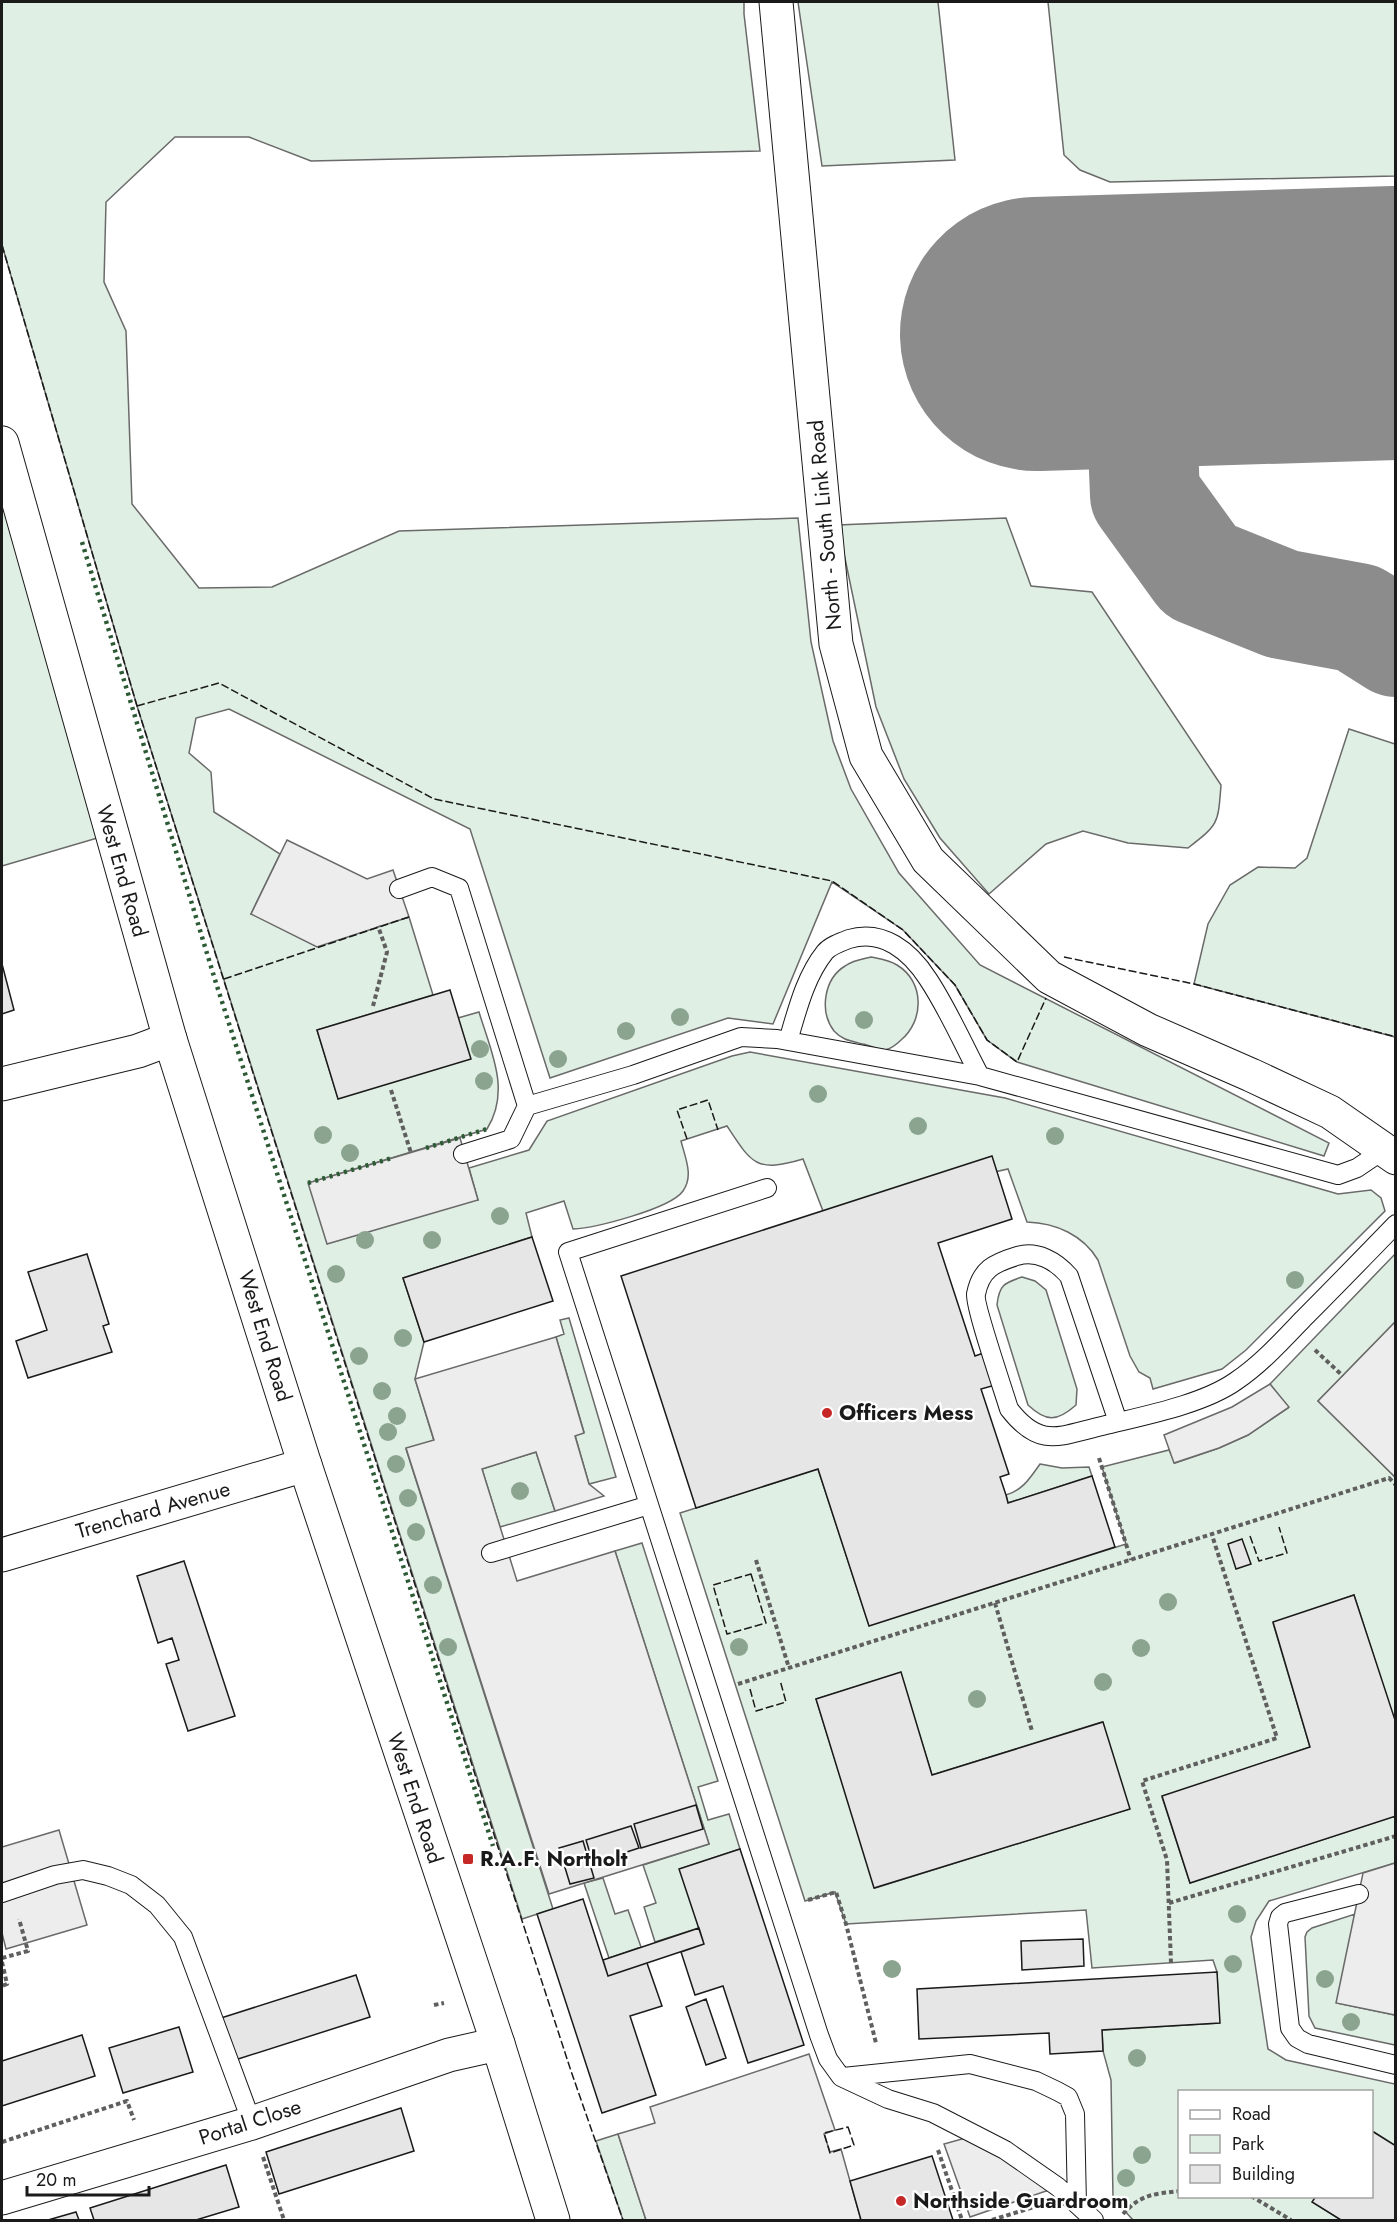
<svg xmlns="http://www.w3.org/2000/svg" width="1397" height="2222" viewBox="0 0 1397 2222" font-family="Jost,sans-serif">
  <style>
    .green { fill: #e0efe3; stroke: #6a6a6a; stroke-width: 1.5; fill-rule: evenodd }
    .parking { fill: #ededed; stroke: #6a6a6a; stroke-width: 1.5 }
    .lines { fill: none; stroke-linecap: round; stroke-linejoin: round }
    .taxiway { stroke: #8c8c8c; stroke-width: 110 }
    .runway { stroke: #8c8c8c; stroke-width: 274 }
    .building { fill: #e6e6e6; stroke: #1a1a1a; stroke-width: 1.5 }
    .service-casing { stroke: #1a1a1a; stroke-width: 20 }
    .minor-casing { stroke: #1a1a1a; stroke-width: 35 }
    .primary-casing { stroke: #1a1a1a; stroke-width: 35 }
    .path { stroke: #5f5f5f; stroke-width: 4; stroke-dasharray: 4.5 3; stroke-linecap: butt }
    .service { stroke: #fff; stroke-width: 18 }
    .minor { stroke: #fff; stroke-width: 33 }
    .primary { stroke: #fff; stroke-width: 33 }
    .hedge { stroke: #2b5a34; stroke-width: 4.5; stroke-dasharray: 3 4.5; stroke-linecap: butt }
    .fence { stroke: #1a1a1a; stroke-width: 1.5; stroke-dasharray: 8 3; stroke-linecap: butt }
    .tree { fill: #8aa48f }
    .poi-dot { fill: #c62828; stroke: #fff; stroke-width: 2 }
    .labels { text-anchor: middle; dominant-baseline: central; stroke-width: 4.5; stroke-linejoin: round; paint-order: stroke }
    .street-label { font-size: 21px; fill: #1a1a1a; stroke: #fff }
    .poi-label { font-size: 21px; font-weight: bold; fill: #1a1a1a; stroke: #fff; text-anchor: start }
  </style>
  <rect width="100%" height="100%" fill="#fff"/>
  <path class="green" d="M2,2H744V14L760,151L311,161L249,137H175L106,202L104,282L126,331L132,504L199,588L272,587L399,531L798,518L811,642L833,741L851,789L899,873L980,965L1329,1143L1324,1156L1017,1062L987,1040L955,985L903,930L832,882L773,1024L728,1018L550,1078L470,829L229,709L196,718L189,753L211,772L214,812L280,854L251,914L378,926L409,917L433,995L317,1030L338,1098L458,1018L479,1012C491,1052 511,1090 487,1129L309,1183L478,1200L469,1168L529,1150L547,1121L732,1056L750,1052L1005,1098L1338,1194L1371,1190L1381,1198L1385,1211L1246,1350L1222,1369L1153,1389L1150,1378L1139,1372L1130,1356L1098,1260C1083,1235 1056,1223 1027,1222L1008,1169L823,1211L803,1159C756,1173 752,1164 727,1126L681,1141C685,1157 694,1176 683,1191C670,1209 595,1228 573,1229L564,1201L526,1213L532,1237L403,1278L424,1342L415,1379L434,1441L406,1449L553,1909L522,1919L137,706L2,245Z
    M798,2H938L955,160L822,166Z
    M1048,2H1395V176L1110,182L1080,170L1064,155Z
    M2,444L111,834L2,866Z
    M1006,518L1031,586L1092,592L1221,785C1218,824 1219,824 1188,848L1128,843L1083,831L1046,844L989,894L940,838L904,779L876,707L838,525Z
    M1349,729L1395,744V1037L1194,984L1208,924L1230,885L1258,867L1295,868L1307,858Z
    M871,957C881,959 889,960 897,965C925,982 924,1021 901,1040C897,1044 890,1049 885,1050C879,1050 869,1045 863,1044C851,1041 842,1040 834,1031C819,1011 824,979 845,966C853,960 862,959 871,957Z
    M1395,1254V1322L1318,1401L1395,1477V1723L1354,1595L1273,1623L1310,1747L1162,1797L1190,1883L1395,1816V1863L1269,1901L1256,1921L1251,1937L1268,2049L1286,2060L1395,2084V2146L1372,2131V2092H1180V2196L1316,2197L1313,2202L1341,2220H1133L1113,2198L1111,2080L1103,2051L1102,2030L1219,2023L1217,1972L1213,1960L1092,1968L1086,1910L846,1924L835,1892L805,1901L680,1513L818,1469L869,1625L1126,1544L1102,1467L1169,1450L1175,1463L1219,1448L1248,1435L1288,1408L1270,1384ZM900,1673L932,1775L1102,1722L1129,1809L875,1888L816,1699Z
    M1022,1277L1035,1281L1046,1290L1077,1389L1076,1405C1057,1422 1046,1422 1028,1405L997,1305C999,1285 1004,1283 1022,1277Z
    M569,1318L616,1477L589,1484L575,1435L584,1432L556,1337L564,1334L560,1320Z
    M536,1452L555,1511L500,1527L482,1469Z
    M1040,1464L1062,1468L1089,1467L1092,1476L1008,1503L1006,1495C1023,1490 1030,1478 1040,1464Z
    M642,1543L718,1781L698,1787L708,1820L729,1814L740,1849L680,1869L699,1928L655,1942L644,1907L656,1903L643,1865L709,1844L615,1551Z
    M603,1878L615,1914L628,1910L641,1947L609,1958L584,1883Z
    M1355,1914L1337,2003L1395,2015V2045L1315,2028L1309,2016L1305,1937L1307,1932L1312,1928Z
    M618,2134L646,2220H623L596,2141Z"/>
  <path class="parking" d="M287,840L367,879L393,870L409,917L317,947L251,914Z
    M460,1138L478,1200L327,1244L308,1183Z
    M1395,1322V1477L1318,1401Z
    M556,1337L584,1433L575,1436L589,1484L604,1496L555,1511L536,1452L482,1469L517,1581L615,1551L709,1844L549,1894L406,1448L434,1440L415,1379Z
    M1270,1384L1289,1407L1248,1435L1219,1448L1174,1463L1164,1435L1232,1407Z
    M59,1830L87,1925L6,1949L2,1933V1847Z
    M1395,1863V2015L1336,2003L1363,1873Z
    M809,2054L835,2130L824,2134L830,2152L841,2149L861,2220H646L618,2134L655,2123L650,2107Z
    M976,2135L1058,2187L970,2217L944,2144Z"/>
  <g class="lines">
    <path class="taxiway" d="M1240,329L1182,361L1156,394L1143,446L1145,495L1200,571L1282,604L1358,618L1396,642"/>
    <path class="runway" d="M1037,334L1396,323"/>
  </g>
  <path class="building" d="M2,964L14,1010L2,1014Z
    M450,990L471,1059L338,1099L317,1030Z
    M992,1156L1012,1219L938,1243L975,1356L989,1351L999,1384L981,1389L1009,1474L1000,1477L1006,1495L1008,1503L1092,1476L1115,1547L869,1626L818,1469L696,1508L621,1276Z
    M532,1237L553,1301L424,1342L403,1278Z
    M87,1254L109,1324L103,1326L112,1352L28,1378L16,1341L47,1330L28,1272Z
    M1242,1539L1251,1564L1236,1569L1228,1544Z
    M184,1561L235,1716L188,1731L166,1664L179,1660L172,1638L158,1643L137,1576Z
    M1354,1595L1396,1723V1816L1190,1883L1162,1796L1310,1747L1273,1622Z
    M901,1672L932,1775L1103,1722L1130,1809L874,1888L816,1699Z
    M696,1805L703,1829L641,1848L634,1824Z
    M631,1826L639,1848L593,1863L586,1840Z
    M583,1841L594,1878L570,1884L559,1848Z
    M740,1849L804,2045L748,2063L723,1986L695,1995L681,1952L704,1944L679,1869Z
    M583,1899L608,1976L647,1963L662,2006L630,2016L656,2095L602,2113L537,1914Z
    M699,1928L704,1944L608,1976L603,1960Z
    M1083,1939L1084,1966L1022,1970L1021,1941Z
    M1217,1972L1220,2023L1102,2030L1103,2051L1050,2054L1049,2033L919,2039L917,1989Z
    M356,1975L370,2017L235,2060L221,2018Z
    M706,1999L726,2058L706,2065L686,2007Z
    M179,2027L193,2072L123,2093L109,2048Z
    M82,2035L95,2076L2,2106V2061Z
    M401,2108L414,2151L279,2194L266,2152Z
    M1372,2131L1396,2146V2220H1341L1312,2202L1316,2196H1372Z
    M932,2156L953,2220H861L850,2181Z
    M226,2165L239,2207L196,2220H94L90,2208Z
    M76,2212L79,2220H48Z"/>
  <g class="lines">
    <g class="service-casing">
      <path id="service" d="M399,889L432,877L459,888L527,1106L633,1075L741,1037L777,1039L980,1076L1338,1175L1357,1168L1385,1149
        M788,1041C797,1011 805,977 825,952C830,946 841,942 849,939C883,929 910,951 928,979C948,1009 963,1044 980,1076
        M463,1154L511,1139L527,1106
        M767,1188L568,1252L819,2035L828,2059L841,2077L888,2099L933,2113L1005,2150L1058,2187L1094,2220
        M1118,1422L1069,1276C1056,1261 1037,1250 1017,1256C994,1263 981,1269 976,1294C974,1305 1004,1392 1009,1409C1040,1449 1059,1436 1102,1426C1142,1416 1202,1405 1236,1381C1261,1364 1282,1341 1303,1319C1334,1288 1365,1256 1396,1224
        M491,1553L649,1505
        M2,1893L55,1875L83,1870L108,1876L131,1885L157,1905L183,1937L252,2123
        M1359,1894L1285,1913L1280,1917L1278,1924L1290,2028L1297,2038L1308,2044L1396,2065
        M843,2077L970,2064L1036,2081L1057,2091L1068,2097L1075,2114L1077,2204"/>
    </g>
    <g class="minor-casing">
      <path id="minor" d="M776,2L836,644L866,756L928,860L1049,977L1148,1030L1251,1075L1330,1112L1396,1158
        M2,1084L138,1051L170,1039
        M2,1555L305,1465
        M2,2198L252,2123L449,2055L498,2044"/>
    </g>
    <g class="primary-casing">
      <path id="primary" d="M2,443L170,1039L305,1465L498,2044L553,2220"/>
    </g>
    <path class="path" d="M373,1006L387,952L378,926
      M391,1090L411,1153
      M1315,1350L1343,1376
      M1099,1458L1131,1560
      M756,1560L789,1668
      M995,1603L1032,1731
      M738,1684L1389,1478L1396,1485
      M808,1900L836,1892L846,1924L876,2043
      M1169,1903L1396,1836
      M2,1958L28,1951L19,1919
      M2,1962L7,1984L2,1986
      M1171,1963L1167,1860L1142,1781L1277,1738L1212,1535
      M434,2005L444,2003
      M2,2142L127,2101L134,2120
      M938,2150L962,2220
      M263,2157L284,2220
      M1251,2196L1291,2220
      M1123,2214C1141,2194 1154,2194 1180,2191
      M992,2220L1034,2207"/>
    <use href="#service" class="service"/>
    <use href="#minor" class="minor"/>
    <use href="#primary" class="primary"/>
    <path class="hedge" d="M82,542L216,983L493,1846
      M426,1148L487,1129
      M308,1183L392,1158"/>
    <path class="fence" d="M2,245L137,706L497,1844L571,2071L623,2220
      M137,706L219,683L434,799L832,881L903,930L955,985L987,1040L1017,1062L1046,998
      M1064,957L1194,984L1396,1037
      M224,979L409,917
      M687,1139L677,1110L708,1100L718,1130
      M1250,1536L1259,1561L1287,1553L1279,1527
      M751,1574L766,1623L727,1634L713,1585Z
      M750,1689L756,1711L786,1702L780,1680
      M848,2127L854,2145L830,2153L824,2133Z"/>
  </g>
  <g class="tree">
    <circle cx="680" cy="1017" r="9"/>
    <circle cx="864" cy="1020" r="9"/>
    <circle cx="626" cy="1031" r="9"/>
    <circle cx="480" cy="1049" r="9"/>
    <circle cx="558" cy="1059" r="9"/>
    <circle cx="484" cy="1081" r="9"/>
    <circle cx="818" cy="1094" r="9"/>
    <circle cx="918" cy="1126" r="9"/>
    <circle cx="323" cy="1135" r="9"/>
    <circle cx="1055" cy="1136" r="9"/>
    <circle cx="350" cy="1153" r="9"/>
    <circle cx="500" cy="1216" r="9"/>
    <circle cx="365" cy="1240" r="9"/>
    <circle cx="432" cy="1240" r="9"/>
    <circle cx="336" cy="1274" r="9"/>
    <circle cx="1295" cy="1280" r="9"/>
    <circle cx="403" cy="1338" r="9"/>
    <circle cx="359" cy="1356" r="9"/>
    <circle cx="382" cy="1391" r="9"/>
    <circle cx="397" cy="1416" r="9"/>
    <circle cx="388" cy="1432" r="9"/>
    <circle cx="396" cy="1464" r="9"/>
    <circle cx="520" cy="1491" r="9"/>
    <circle cx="408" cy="1498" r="9"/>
    <circle cx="416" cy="1532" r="9"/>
    <circle cx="433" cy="1585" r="9"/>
    <circle cx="1168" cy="1602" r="9"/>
    <circle cx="448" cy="1647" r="9"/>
    <circle cx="739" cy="1647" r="9"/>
    <circle cx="1141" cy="1648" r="9"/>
    <circle cx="1103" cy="1682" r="9"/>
    <circle cx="977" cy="1699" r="9"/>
    <circle cx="1237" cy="1914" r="9"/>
    <circle cx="1233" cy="1964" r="9"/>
    <circle cx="892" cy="1969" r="9"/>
    <circle cx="1325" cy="1979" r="9"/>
    <circle cx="1351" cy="2022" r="9"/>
    <circle cx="1137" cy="2058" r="9"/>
    <circle cx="1142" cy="2155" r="9"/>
    <circle cx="1126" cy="2178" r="9"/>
  </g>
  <g class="poi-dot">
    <circle cx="827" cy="1413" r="6"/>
    <rect x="462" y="1853" width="12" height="12" rx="3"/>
    <circle cx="901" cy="2201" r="6"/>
  </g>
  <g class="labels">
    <g class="street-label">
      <text transform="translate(825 525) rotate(-95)">North - South Link Road</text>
      <text transform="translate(122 871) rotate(74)">West End Road</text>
      <text transform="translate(265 1336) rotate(73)">West End Road</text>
      <text transform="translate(153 1510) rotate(-16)">Trenchard Avenue</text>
      <text transform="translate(415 1798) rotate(72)">West End Road</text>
      <text transform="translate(250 2122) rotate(-18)">Portal Close</text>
    </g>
    <g class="poi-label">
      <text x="839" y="1413">Officers Mess</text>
      <text x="480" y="1859">R.A.F. Northolt</text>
      <text x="913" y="2201">Northside Guardroom</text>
    </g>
  </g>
  <rect width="1397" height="2222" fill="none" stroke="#1a1a1a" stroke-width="6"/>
  <rect x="1178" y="2090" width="195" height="108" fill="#ffffff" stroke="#a3a3a3" stroke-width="1.5"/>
  <rect x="1190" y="2110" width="30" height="9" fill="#ffffff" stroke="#a3a3a3" stroke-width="1.5"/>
  <text x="1232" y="2120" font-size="18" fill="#1a1a1a">Road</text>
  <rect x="1190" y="2135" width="30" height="18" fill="#e0efe3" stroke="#a3a3a3" stroke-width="1.5"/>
  <text x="1232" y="2150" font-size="18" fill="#1a1a1a">Park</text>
  <rect x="1190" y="2165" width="30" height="18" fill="#e6e6e6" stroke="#a3a3a3" stroke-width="1.5"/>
  <text x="1232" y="2180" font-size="18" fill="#1a1a1a">Building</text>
  <path d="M27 2186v9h122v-9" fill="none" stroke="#1a1a1a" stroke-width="3"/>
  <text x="36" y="2186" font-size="18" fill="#1a1a1a" stroke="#ffffff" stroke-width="4.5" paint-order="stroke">20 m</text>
</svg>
